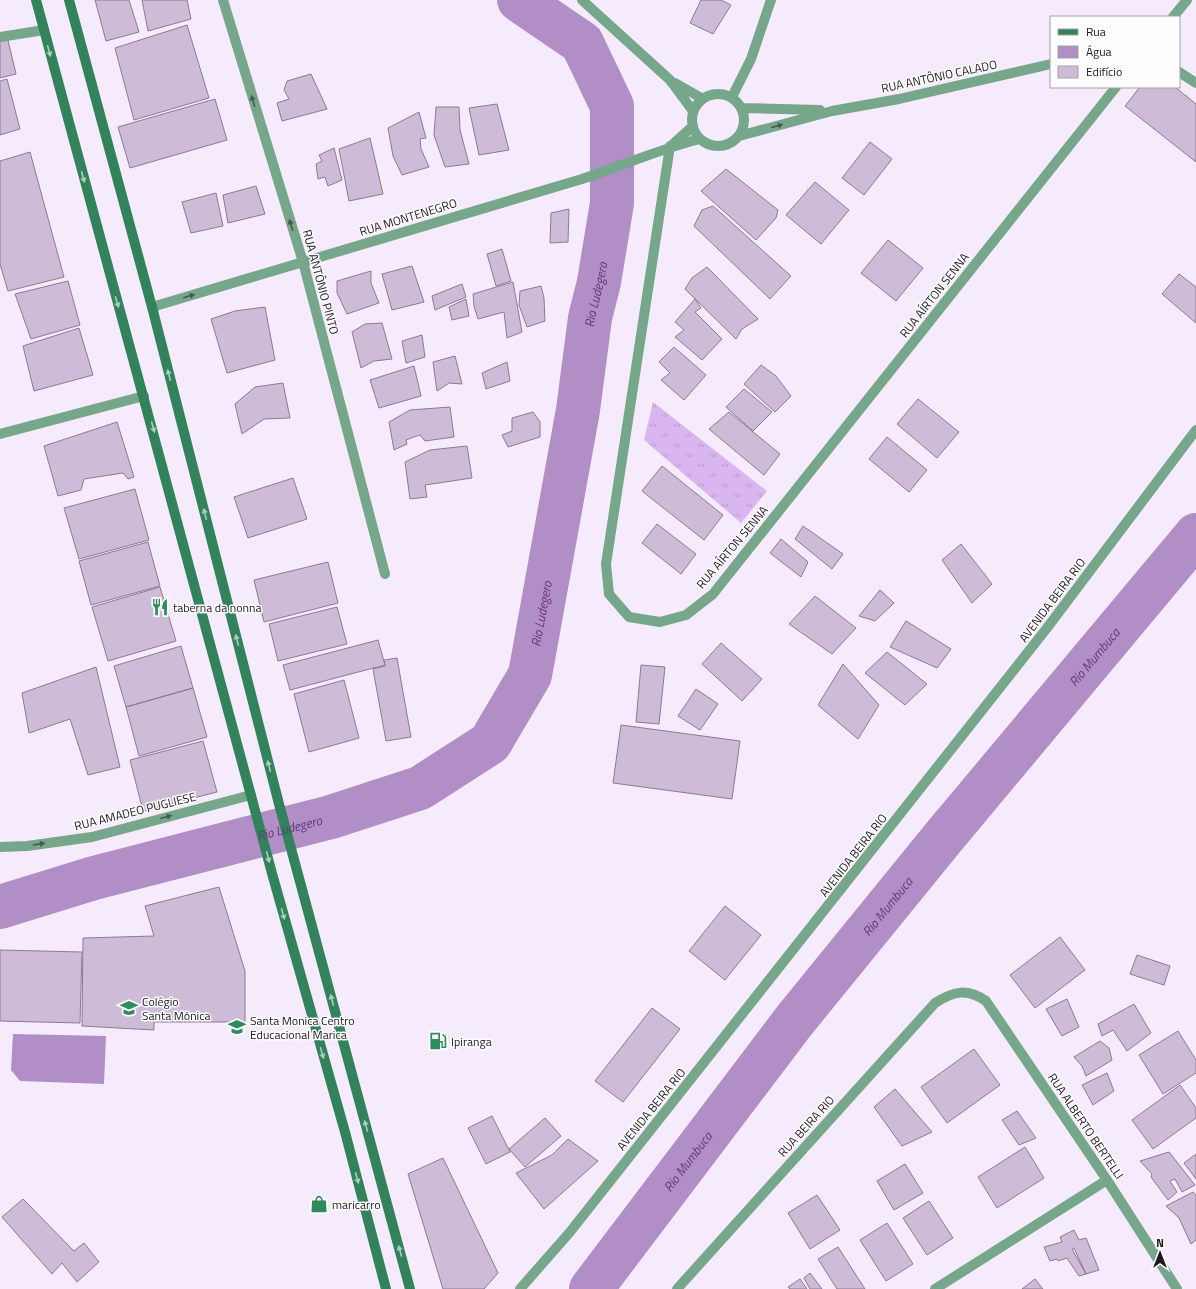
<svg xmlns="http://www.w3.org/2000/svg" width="1196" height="1289" viewBox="0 0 1196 1289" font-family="'Titillium Web',sans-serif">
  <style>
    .grass { fill: url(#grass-tufts) }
    .water { fill: #b18ec6 }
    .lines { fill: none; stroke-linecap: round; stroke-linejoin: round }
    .river { stroke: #b18ec6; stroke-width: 44 }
    .building { fill: #cdbbd8; stroke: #8b7a95 }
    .service { stroke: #76a78b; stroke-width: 10 }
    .minor { stroke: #76a78b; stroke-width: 10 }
    .secondary { stroke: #32835b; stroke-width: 10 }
    .oneway { fill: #acccbc }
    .oneway2 { fill: #465851 }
    .labels { text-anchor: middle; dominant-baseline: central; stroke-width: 3; stroke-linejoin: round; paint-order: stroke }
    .street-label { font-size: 12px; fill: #1e1721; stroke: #fdfdfd }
    .poi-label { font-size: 12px; fill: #1e1721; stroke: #fdfdfd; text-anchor: start }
    .water-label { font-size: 13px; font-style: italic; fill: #64367b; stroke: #fdfdfd }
  </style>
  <defs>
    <pattern id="grass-tufts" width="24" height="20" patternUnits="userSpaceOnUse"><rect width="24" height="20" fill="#d9b6ef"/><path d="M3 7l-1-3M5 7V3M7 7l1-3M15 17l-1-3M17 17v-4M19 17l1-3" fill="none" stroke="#ba9ccd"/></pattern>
  </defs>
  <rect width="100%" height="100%" fill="#f6ebfd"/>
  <path class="grass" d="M653,402L767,491L741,523L644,440Z"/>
  <path class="water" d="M13,1034L106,1036L104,1084L20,1081L11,1070Z"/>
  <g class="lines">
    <g class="river">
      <path id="s1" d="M0,907L94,878L331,817L420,788L490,743L530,675L578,410L590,318L599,282L612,203V106L582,43L519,0"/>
      <path id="s2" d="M591,1289L794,1021L942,839L1196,535"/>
    </g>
  </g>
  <path class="building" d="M95,0H129L139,32L106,41Z
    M142,0H187L191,19L148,31Z
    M701,0H721L731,5L713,34L690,23Z
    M187,25L209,98L134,120L115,48Z
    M6,32L16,74L0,78V33Z
    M311,74L327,109L282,121L277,103L289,99L284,90L287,81Z
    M7,79L20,129L0,135V81Z
    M1140,87H1175L1196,104V162L1125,106Z
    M215,99L227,140L130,168L118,127Z
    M497,104L509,150L479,155L469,108Z
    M436,107H459L460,130L469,164L445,167L434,135Z
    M419,112L426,138L420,139L421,149L429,167L402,175L393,156L388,128Z
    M370,138L383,194L349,201L339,149Z
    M870,142L892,159L864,195L842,178Z
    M334,148L342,180L328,186L325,177L318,179L316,164L322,161L319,155Z
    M30,152L64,277L8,291L0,264V161Z
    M726,169L778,210L776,218L756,240L701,191Z
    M815,182L849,210L821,244L786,215Z
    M256,186L265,214L228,223L223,195Z
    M216,193L223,226L191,233L182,202Z
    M713,206L791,276L770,299L694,226L702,210Z
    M569,209L568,242L550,243L551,213Z
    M888,240L923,268L896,301L861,273Z
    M502,249L511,281L496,286L487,254Z
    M412,266L424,302L392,310L382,274Z
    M707,267L758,319L742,329L736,339L685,289L692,278Z
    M371,271V283L379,303L347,314L337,293V281Z
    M1179,274L1196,287V323L1162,294Z
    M68,281L80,325L31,339L15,294Z
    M513,282L522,332L507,338L504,312L478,319L474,306L473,294Z
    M462,284L466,297L435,310L432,296Z
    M541,286L544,298L545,321L527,327L519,305L520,291Z
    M466,299L469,316L452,320L449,307Z
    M695,299L701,308L695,312L722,339L702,360L675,337L684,330L675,322Z
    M265,307L275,360L227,373L211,319L235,311Z
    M382,323L392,359L374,361L361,368L352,332L365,324Z
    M79,328L93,375L34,391L23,346Z
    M422,335L425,357L406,363L402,341Z
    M674,347L706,375L684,400L661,380L670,373L659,362Z
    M455,356L462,384L449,383L437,391L433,362Z
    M507,362L510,381L486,389L482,373Z
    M761,365L776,376L791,396L775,412L744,384Z
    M414,366L421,396L379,408L370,380Z
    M283,383L290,418L264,419L242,434L235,404L255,387Z
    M744,389L772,412L753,431L726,407Z
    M918,399L959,432L937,458L897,424Z
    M450,407L454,437L425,441L420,435L414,437L406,440L407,444L394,450L389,422L410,410Z
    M533,412L540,422V437L508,447L502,435L512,431V418Z
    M729,412L780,454L764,475L709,429Z
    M117,422L134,477L128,479L123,473L84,479L81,490L58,496L44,446Z
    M887,437L927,470L909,492L869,459Z
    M467,446L472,478L425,485L427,497L410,499L405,462L430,450Z
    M662,466L723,515L704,540L642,491Z
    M293,478L307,519L248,538L234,497Z
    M135,489L149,540L79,559L64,508Z
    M657,524L696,554L681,574L642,543Z
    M803,526L843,554L832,569L795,539Z
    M781,539L808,562L801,577L770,553Z
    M148,542L160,586L91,605L79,561Z
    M961,544L992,584L972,603L942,560Z
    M328,562L338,603L264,622L254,580Z
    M160,587L176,641L108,661L92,607Z
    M880,590L894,603L875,621L859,616Z
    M815,596L856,628L832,654L789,624Z
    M337,607L347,644L278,661L269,624Z
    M906,621L951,649L937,668L890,647Z
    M378,640L385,665L290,690L283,665Z
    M721,643L762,679L742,701L702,664Z
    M181,646L193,688L126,707L114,666Z
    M887,652L927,684L905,705L865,673Z
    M397,658L411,737L386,741L373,669L385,666L384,660Z
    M843,664L879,705L858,739L818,705Z
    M641,665L665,667L659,724L636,722Z
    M96,667L120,767L88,775L70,719L29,733L22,693Z
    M344,680L359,738L309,752L294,694Z
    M193,688L207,737L139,756L126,707Z
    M696,689L718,704L700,730L678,716Z
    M621,725L740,741L732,799L613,783Z
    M203,741L217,792L143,811L130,760Z
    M219,887L245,971V1022H154V1030L82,1026L83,938L154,936L145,906Z
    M725,906L761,935L725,980L689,951Z
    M1060,937L1085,970L1035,1008L1010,975Z
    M0,950L82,952L80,1023L0,1021Z
    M1137,955L1170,966L1164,985L1130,974Z
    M1067,999L1079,1027L1062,1036L1046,1009Z
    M1134,1004L1151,1033L1127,1051L1113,1030L1102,1036L1098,1024Z
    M652,1008L680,1029L623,1102L595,1081Z
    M1178,1031L1196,1060V1073L1163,1094L1139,1055Z
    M1100,1041L1109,1048L1112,1060L1086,1076L1082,1066L1074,1057Z
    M974,1049L1000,1085L947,1123L921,1087Z
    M1107,1073L1114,1091L1093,1105L1082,1085Z
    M1180,1085L1196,1108V1118L1153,1149L1132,1120Z
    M895,1089L932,1132L902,1146L874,1107Z
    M1017,1111L1036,1138L1019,1145L1002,1120Z
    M492,1116L510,1152L486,1164L468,1128Z
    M545,1118L561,1136L525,1167L509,1149Z
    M568,1139L598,1161L544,1209L516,1173L552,1155Z
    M1025,1147L1044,1178L997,1208L978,1177Z
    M1169,1152L1195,1185L1182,1192L1175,1179L1170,1181L1177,1192L1168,1200L1151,1177L1152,1174L1140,1161Z
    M1196,1154V1179L1184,1163Z
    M443,1158L498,1273L484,1289H443L408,1174Z
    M905,1164L923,1193L894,1210L877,1181Z
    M1193,1192L1196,1195V1240L1191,1244L1179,1218L1166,1206Z
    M817,1195L840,1230L810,1249L788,1213Z
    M23,1199L74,1251L84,1243L99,1262L77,1282L62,1263L52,1274L2,1217Z
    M929,1201L953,1238L927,1255L903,1218Z
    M887,1223L913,1264L886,1281L860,1240Z
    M1074,1230L1079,1240L1086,1238L1099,1270L1086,1274L1074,1248L1072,1249L1086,1274L1079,1276L1067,1258L1058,1261L1057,1259L1050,1261L1044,1247L1062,1242L1060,1237Z
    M838,1247L865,1289H837L818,1259Z
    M810,1273L822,1289H810L804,1278Z
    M800,1279L807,1289H790L788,1287Z
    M1035,1279L1043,1289H1022Z"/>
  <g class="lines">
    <path class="service" d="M0,37L44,30"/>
    <path class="minor" d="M223,0L303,262L385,574
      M582,0L670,80L693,111
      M1173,17L1187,0
      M1179,72L1196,83
      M675,83L703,99
      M692 120a26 26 0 1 1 52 0a26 26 0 1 1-52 0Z
      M732,97L751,59L771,0
      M741,108L820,110
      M739,136L832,111L899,99L1051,64
      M672,145L693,126
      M670,146L606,564L609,594L629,617L660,622L686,615L713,594L1116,87
      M152,307L582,179C621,166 660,149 700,139
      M0,434L144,396
      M0,847L27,846L92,837L251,795
      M520,1289L570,1232L1047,628L1196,430
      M677,1289L935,1003C954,991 967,988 986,1001L1107,1180L1177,1289
      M935,1289L1107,1180"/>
    <path class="secondary" d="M36,0L273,877L345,1132L386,1289
      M69,0L152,307L279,804L410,1289"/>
  </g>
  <defs><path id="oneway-solid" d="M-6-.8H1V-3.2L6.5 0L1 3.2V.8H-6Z"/></defs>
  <g class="oneway">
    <use href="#oneway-solid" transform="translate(49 51) rotate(75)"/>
    <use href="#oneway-solid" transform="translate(83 177) rotate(75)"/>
    <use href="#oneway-solid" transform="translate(117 302) rotate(73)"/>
    <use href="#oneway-solid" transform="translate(169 375) rotate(-104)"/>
    <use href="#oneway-solid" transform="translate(153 427) rotate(75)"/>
    <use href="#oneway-solid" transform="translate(205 514) rotate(-104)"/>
    <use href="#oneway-solid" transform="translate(237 640) rotate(-104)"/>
    <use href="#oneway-solid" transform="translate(269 766) rotate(-104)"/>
    <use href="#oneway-solid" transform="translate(268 857) rotate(76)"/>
    <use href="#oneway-solid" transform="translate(283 914) rotate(75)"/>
    <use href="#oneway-solid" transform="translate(332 1000) rotate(-105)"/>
    <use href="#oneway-solid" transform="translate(322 1053) rotate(74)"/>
    <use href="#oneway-solid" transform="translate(366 1126) rotate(-105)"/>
    <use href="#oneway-solid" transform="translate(357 1178) rotate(75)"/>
    <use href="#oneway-solid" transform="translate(400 1251) rotate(-105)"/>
  </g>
  <g class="oneway2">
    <use href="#oneway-solid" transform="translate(253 101) rotate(-107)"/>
    <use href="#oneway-solid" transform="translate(777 126) rotate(-15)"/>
    <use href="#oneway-solid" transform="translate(291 225) rotate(-107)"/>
    <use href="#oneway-solid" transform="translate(189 296) rotate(-16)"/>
    <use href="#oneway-solid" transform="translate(166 817) rotate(-15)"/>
    <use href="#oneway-solid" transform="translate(39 844) rotate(-8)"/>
  </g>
  <defs>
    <g id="restaurant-bare" transform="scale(1.38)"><path d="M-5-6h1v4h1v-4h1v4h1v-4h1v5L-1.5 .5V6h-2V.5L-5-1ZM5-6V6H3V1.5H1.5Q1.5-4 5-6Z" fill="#31895e" stroke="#fdfdfd" stroke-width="2.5" paint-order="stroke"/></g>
    <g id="university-bare" transform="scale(1.38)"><path d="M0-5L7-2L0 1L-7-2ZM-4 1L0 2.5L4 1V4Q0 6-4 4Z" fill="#31895e" stroke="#fdfdfd" stroke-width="2.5" paint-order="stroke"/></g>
    <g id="school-bare" transform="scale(1.38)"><path d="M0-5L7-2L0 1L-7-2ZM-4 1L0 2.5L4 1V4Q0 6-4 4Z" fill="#31895e" stroke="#fdfdfd" stroke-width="2.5" paint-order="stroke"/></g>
    <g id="fuel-bare" transform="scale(1.38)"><path d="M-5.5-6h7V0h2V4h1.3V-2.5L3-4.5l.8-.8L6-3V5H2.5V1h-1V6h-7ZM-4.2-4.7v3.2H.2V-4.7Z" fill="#31895e" stroke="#fdfdfd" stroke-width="2.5" paint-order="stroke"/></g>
    <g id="shop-bare" transform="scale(1.38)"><path d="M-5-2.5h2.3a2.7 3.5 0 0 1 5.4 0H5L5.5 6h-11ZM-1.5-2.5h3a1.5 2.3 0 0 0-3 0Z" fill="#31895e" stroke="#fdfdfd" stroke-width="2.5" paint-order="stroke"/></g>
  </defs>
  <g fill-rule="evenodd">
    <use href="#restaurant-bare" x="160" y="607"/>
    <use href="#university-bare" x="129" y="1008"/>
    <use href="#school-bare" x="237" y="1027"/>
    <use href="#fuel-bare" x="438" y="1041"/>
    <use href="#shop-bare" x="319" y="1204"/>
  </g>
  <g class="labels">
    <g class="street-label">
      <text transform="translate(939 76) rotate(-12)">RUA ANTÔNIO CALADO</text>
      <text transform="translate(408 217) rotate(-17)">RUA MONTENEGRO</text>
      <text transform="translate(321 282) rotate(75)">RUA ANTÔNIO PINTO</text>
      <text transform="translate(934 295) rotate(-52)">RUA AÍRTON SENNA</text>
      <text transform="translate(732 547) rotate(-50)">RUA AÍRTON SENNA</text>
      <text transform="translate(1052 600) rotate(-53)">AVENIDA BEIRA RIO</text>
      <text transform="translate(135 811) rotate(-14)">RUA AMADEO PUGLIESE</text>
      <text transform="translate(853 855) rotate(-52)">AVENIDA BEIRA RIO</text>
      <text transform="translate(651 1109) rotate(-51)">AVENIDA BEIRA RIO</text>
      <text transform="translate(806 1126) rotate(-48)">RUA BEIRA RIO</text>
      <text transform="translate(1086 1126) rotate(56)">RUA ALBERTO BERTELLI</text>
    </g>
    <g class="poi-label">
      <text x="173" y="607">taberna da nonna</text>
      <text x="142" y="1001">Colégio<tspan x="142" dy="14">Santa Mônica</tspan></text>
      <text x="250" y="1020">Santa Monica Centro<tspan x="250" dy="14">Educacional Marica</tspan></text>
      <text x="451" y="1041">Ipiranga</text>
      <text x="332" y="1204">maricarro</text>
    </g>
    <g class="water-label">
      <text stroke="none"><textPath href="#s1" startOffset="985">Rio Ludegero</textPath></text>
      <text stroke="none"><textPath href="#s1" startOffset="661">Rio Ludegero</textPath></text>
      <text stroke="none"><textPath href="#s2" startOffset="808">Rio Mumbuca</textPath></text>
      <text stroke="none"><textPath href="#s1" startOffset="300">Rio Ludegero</textPath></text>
      <text stroke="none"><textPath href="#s2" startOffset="484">Rio Mumbuca</textPath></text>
      <text stroke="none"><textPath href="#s2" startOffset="160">Rio Mumbuca</textPath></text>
    </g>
  </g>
  <rect x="1050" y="16" width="130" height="72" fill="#fdfdfd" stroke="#a4a1a5"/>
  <rect x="1058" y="29" width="20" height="6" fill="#32835b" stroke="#a4a1a5"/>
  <text x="1086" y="36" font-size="12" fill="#1e1721">Rua</text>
  <rect x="1058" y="46" width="20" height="12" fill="#b18ec6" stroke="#a4a1a5"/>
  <text x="1086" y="56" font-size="12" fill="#1e1721">Água</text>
  <rect x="1058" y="66" width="20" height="12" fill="#cdbbd8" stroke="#a4a1a5"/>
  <text x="1086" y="76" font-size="12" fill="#1e1721">Edifício</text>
  <g transform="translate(1160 1253)" stroke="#fdfdfd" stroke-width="3" paint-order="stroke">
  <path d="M0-3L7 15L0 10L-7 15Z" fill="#1e1721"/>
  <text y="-6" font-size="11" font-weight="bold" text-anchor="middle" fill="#1e1721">N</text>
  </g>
</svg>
